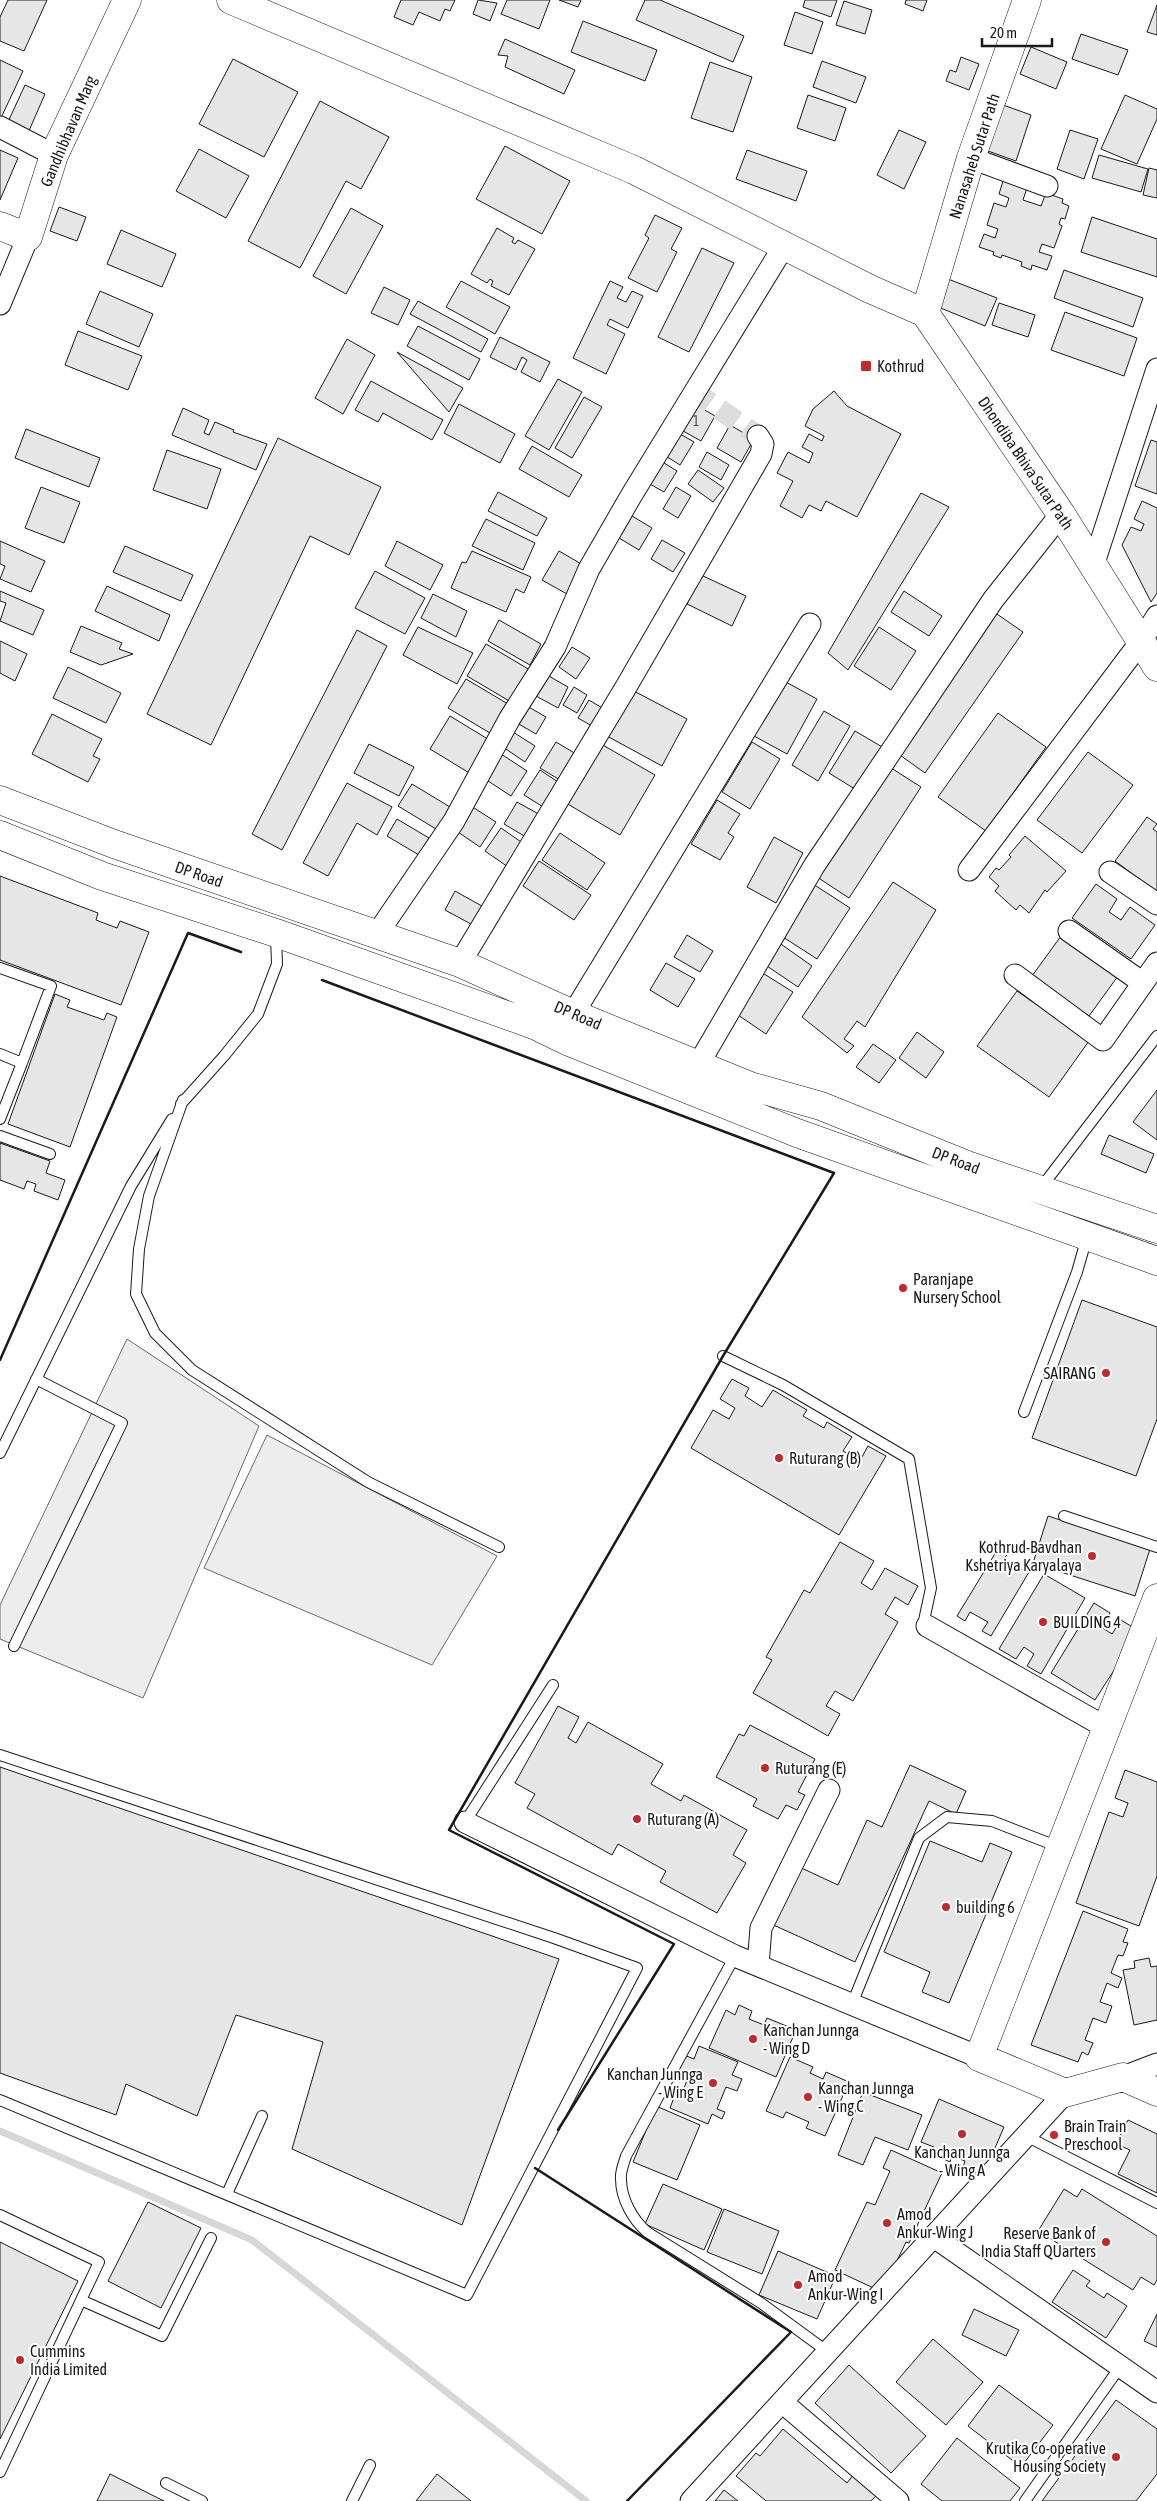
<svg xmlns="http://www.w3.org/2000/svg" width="1157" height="2501" viewBox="0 0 1157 2501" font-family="'Asap Condensed',sans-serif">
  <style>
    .built { fill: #ededed; stroke: #6a6a6a }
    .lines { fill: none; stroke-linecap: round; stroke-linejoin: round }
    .stream { stroke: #d7d7d7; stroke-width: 7 }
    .building { fill: #e6e6e6; stroke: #1a1a1a }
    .street-tunnel { stroke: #ddd; stroke-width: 21; stroke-dasharray: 21 11; stroke-linecap: butt }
    .lane-casing { stroke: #1a1a1a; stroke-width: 12 }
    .street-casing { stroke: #1a1a1a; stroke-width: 23 }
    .secondary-casing { stroke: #1a1a1a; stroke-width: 29 }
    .lane { stroke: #fff; stroke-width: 10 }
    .street { stroke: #fff; stroke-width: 21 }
    .secondary { stroke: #fff; stroke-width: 28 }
    .wall { stroke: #1a1a1a; stroke-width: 2.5 }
    .poi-dot { fill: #c62828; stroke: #fff; stroke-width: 2 }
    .labels { text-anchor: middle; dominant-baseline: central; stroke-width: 4; stroke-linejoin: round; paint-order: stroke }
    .number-label { font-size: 14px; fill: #4d4d4d }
    .street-label { font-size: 16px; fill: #1a1a1a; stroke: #fff }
    .poi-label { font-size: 16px; fill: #1a1a1a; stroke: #fff; text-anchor: start }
  </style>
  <rect width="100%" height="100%" fill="#fff"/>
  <path class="built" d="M127,1339L259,1426L143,1698L0,1639V1605Z
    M267,1435L497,1556L432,1665L204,1568Z"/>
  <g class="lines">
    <path class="stream" d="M0,2131L252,2240L586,2501"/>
  </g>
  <path class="building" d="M8,0H47L24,51L0,41V17Z
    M401,0H455L450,11L445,9L440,21L419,12L413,25L394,17Z
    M478,0L497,3L490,21L473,14Z
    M507,0H550L539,29L501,14Z
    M559,0H581L578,7Z
    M645,0H660L744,36L733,62L636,20Z
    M805,0H837L831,17L803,7Z
    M906,0H927L923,11L905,4Z
    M844,1L872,10L865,34L836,25Z
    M1157,5V35L1147,32Z
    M795,12L823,22L812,54L784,45Z
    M583,21L657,50L645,81L571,52Z
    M1081,34L1128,50L1118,75L1072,59Z
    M505,39L575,70L564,94L505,67L508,56L498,55Z
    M1031,47L1067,62L1056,89L1020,74Z
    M961,57L979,64L969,90L946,81L950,70L956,72Z
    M233,59L298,92L264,157L199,124Z
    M0,60L23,71L0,120Z
    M822,61L866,77L856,103L813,87Z
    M710,62L752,77L733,132L691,118Z
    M25,85L45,94L28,133L7,124Z
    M808,95L846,108L835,141L797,128Z
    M1125,95L1157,109V119L1137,164L1101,149Z
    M320,101L389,137L361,189L346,181L300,268L248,241Z
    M1003,105L1031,115L1016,161L988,151Z
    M899,130L926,142L904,189L877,175Z
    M1070,130L1098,139L1084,179L1057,169Z
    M505,146L570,181L542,234L476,199Z
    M199,149L249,176L226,218L176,191Z
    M0,150L18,158L0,200Z
    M747,150L807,171L796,201L736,179Z
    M1099,155L1148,169L1141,192L1092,178Z
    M1149,168L1157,170V198L1143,195Z
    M1003,181L1028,185L1023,200L1041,206L1046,193L1063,199L1062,203L1069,206L1065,219L1061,218L1059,224L1062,226L1054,248L1042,244L1039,252L1052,256L1047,270L1032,265L1031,270L1021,266L1022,262L1002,255L1001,258L993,255L994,252L979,247L984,234L995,238L998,229L987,225L994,203L1006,207L1009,198L999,194Z
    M59,207L86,217L77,241L50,231Z
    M351,208L383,226L346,294L313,276Z
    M655,215L682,228L671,249L677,252L657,292L628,278L649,238L645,235Z
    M1092,217L1157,239V277L1081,252Z
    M497,228L514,238L512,242L515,244L518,240L535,249L509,295L491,286L493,281L490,279L487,283L471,274Z
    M121,230L176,254L162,287L107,264Z
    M702,248L734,263L689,352L658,337Z
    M1064,270L1143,298L1133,327L1054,298Z
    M948,279L997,298L985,326L938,307Z
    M461,281L510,307L495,334L446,307Z
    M610,281L623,287L617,298L626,302L632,291L643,296L628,328L610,319L607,325L625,334L606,374L573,358Z
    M384,287L410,300L398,325L371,313Z
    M100,291L153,314L139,347L86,324Z
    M418,301L488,339L481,352L410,314Z
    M999,303L1035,315L1028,337L992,325Z
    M1065,312L1137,338L1124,376L1051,350Z
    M418,326L480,359L469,380L407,346Z
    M78,331L142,356L128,390L65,365Z
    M500,337L550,362L540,382L521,372L527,360L522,357L516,370L490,357Z
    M347,339L375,355L343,414L315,398Z
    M397,352L463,388L449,412Z
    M558,379L582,392L549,450L525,436Z
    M371,381L443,420L432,440L383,413L378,422L355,410Z
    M834,391L847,406L901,434L857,517L826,501L821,511L809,505L802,518L780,506L793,481L777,473L788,452L809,463L813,453L802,447L809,434L822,441L824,436L805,426L813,409Z
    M584,397L602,407L572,458L555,448Z
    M691,402L715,416L701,441L676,427Z
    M459,404L515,434L500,463L444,433Z
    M183,408L209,420L204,433L209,435L215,422L234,430L233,432L267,444L256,470L172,435Z
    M730,425L754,439L741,462L717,448Z
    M26,429L100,458L89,487L15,458Z
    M675,431L694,442L680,465L661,453Z
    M278,438L381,487L349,555L310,536L211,745L147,714Z
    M1151,440L1157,442V494L1135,486Z
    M532,446L582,475L569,497L519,469Z
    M167,450L221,469L207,509L153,490Z
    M707,452L729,465L721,480L699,467Z
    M661,461L677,471L664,492L648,483Z
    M698,470L724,488L713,502L688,484Z
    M41,487L80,502L64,543L25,528Z
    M676,487L691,496L678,518L663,509Z
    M498,492L547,518L537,536L488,511Z
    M921,493L949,507L848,670L828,653Z
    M1142,501L1157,508V593L1151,602L1122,545L1131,527L1141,531L1144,524L1134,519Z
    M632,516L652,528L639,550L619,538Z
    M486,519L535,543L523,570L472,546Z
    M662,540L685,553L673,572L651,559Z
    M0,541L45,561L31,592L0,579L5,566L0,564Z
    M397,541L443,565L430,590L385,566Z
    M125,546L193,575L181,601L113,572Z
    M472,551L531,577L524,593L516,589L506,612L451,588L462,562L466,563Z
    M559,551L583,565L567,594L542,580Z
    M375,571L425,598L405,634L355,608Z
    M701,575L746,596L732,626L687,604Z
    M107,586L170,615L159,641L95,611Z
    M0,591L44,610L33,635L0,621L6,603L0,601Z
    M904,591L942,616L929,636L891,612Z
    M433,594L467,611L456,637L421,618Z
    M994,612L1023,632L925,773L897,753Z
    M499,620L541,644L530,665L488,641Z
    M81,626L122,643L119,649L133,654L101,665L70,652Z
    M418,627L473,653L457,684L403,655Z
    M879,627L916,651L891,690L854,666Z
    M357,630L387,646L282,850L252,834Z
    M0,641L27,654L15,681L0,673Z
    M486,644L530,670L511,702L467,676Z
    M572,647L590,658L576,679L559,667Z
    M68,667L121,693L106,723L53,698Z
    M547,675L568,687L558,708L536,696Z
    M466,679L508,704L490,733L448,708Z
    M784,681L817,699L787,754L754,736Z
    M574,687L587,695L577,713L563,705Z
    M632,690L687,719L662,766L607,736Z
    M589,700L609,712L599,730L578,718Z
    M527,706L546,717L536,734L517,723Z
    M824,711L850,726L818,781L792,765Z
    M998,713L1046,747L986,831L938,797Z
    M52,714L102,739L93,756L100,759L88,782L32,754Z
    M450,716L491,741L471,774L430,749Z
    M855,731L884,748L858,791L829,773Z
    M513,732L535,746L525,762L503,747Z
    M556,742L581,757L565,783L540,768Z
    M752,742L780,759L750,809L722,792Z
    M369,744L414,767L399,796L354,773Z
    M601,744L655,775L620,835L566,803Z
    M1088,752L1133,785L1082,853L1037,820Z
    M501,754L527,771L511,796L485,779Z
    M888,766L921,787L849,898L817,877Z
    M540,770L564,786L548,810L524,795Z
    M347,783L392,807L377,835L357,823L328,876L303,863Z
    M412,784L455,810L441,832L398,806Z
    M717,800L740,814L728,833L734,837L720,860L691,844Z
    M517,802L544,817L531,840L504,824Z
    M471,806L496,822L480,847L455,830Z
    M1147,817L1157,824L1153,829L1157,832V892L1115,861Z
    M397,819L429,838L419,855L387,836Z
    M501,828L527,846L511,869L485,851Z
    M560,833L605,863L587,890L542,860Z
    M1025,836L1066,871L1047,892L1045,890L1029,913L1020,905L1016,910L995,891L999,886L989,877L996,868L999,870L1011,857L1009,855Z
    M774,837L803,853L776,903L747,887Z
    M539,861L591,895L574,920L523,886Z
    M0,876L98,913L96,920L117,928L120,921L149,932L121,1005L0,960Z
    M893,882L936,910L865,1027L857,1021L844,1039L854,1046L847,1053L802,1017Z
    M813,884L850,908L817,959L780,935Z
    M1096,884L1117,899L1109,912L1121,920L1130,907L1155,925L1131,959L1072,918Z
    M455,891L489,910L480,929L445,910Z
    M687,935L713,951L700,972L674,957Z
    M1061,936L1118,976L1089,1016L1032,976Z
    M778,942L812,966L798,987L764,964Z
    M666,963L695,979L678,1007L650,990Z
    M761,972L793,992L766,1034L735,1013Z
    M1017,991L1089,1041L1049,1097L977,1046Z
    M55,994L70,1000L67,1007L104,1020L107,1013L117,1017L70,1147L8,1124Z
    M917,1032L944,1052L926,1078L899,1058Z
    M873,1044L896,1060L879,1083L856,1067Z
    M1157,1090V1140L1133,1122Z
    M1109,1135L1154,1154L1146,1173L1101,1154Z
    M0,1143L50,1161L46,1173L65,1180L58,1200L34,1191L36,1184L27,1181L24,1189L0,1180Z
    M1082,1300L1157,1327V1419L1136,1476L1032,1438Z
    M732,1379L749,1388L745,1396L762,1407L773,1390L807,1410L803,1416L824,1428L827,1422L852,1437L843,1451L850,1455L847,1460L857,1466L868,1446L886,1456L839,1535L691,1448L713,1410L729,1419L735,1408L720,1399Z
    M1048,1516L1150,1549L1135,1596L1033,1563Z
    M840,1542L874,1561L861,1583L872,1590L885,1568L918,1586L908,1605L895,1597L885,1614L898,1622L853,1701L835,1691L826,1706L840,1714L828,1736L753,1693L772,1660L766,1657L804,1590L810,1593Z
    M999,1547L1008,1553L1004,1559L1025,1571L1029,1565L1032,1567L991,1636L982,1631L988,1622L970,1612L965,1621L957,1616Z
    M1044,1574L1085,1598L1041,1674L1027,1666L1034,1654L1024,1647L1016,1659L999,1649Z
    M1094,1603L1110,1613L1101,1627L1112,1634L1121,1620L1139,1631L1095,1700L1051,1673Z
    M558,1706L579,1717L568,1738L576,1743L588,1722L663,1764L651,1784L681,1801L684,1795L747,1830L733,1855L746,1863L717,1913L660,1882L666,1871L618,1844L612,1855L527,1808L535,1794L515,1783Z
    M750,1725L815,1759L798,1792L805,1795L797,1810L786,1805L778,1819L753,1806L757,1799L716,1777L739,1734L744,1736Z
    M910,1765L966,1791L956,1814L929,1801L855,1962L769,1923L795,1865L838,1885L867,1820L882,1827Z
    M0,1767L559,1959L462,2225L292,2149L323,2042L236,2015L197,2116L126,2084L116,2115L0,2073Z
    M1125,1770L1157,1782V1876L1139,1926L1076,1903L1109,1812L1123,1817L1128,1803L1115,1798Z
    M930,1841L982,1862L990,1843L1012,1852L949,2003L922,1992L930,1972L884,1952Z
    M1083,1911L1128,1929L1123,1942L1128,1943L1123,1956L1118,1955L1111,1973L1122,1978L1118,1988L1107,1983L1100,2002L1112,2006L1106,2023L1093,2018L1085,2040L1093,2043L1088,2055L1082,2052L1078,2062L1031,2045Z
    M1149,1958L1151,1967L1157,1966V2020L1134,2025L1123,1970L1135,1968L1134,1961Z
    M739,2005L752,2011L749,2019L764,2025L767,2018L796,2030L776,2077L709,2048L726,2010L735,2015Z
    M699,2046L738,2062L732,2075L742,2079L737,2091L726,2087L717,2109L725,2112L722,2119L712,2114L708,2124L670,2108L673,2100L666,2097L669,2088L682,2093L688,2078L677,2074L684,2055L694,2059Z
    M790,2057L813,2067L810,2073L823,2079L826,2072L849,2082L825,2136L806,2128L809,2122L786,2112L783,2118L766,2111Z
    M863,2092L922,2115L908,2150L875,2137L863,2165L838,2155Z
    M939,2099L1004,2127L983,2176L963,2167L965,2161L952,2156L950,2162L931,2153L934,2147L921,2142Z
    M656,2106L700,2125L677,2180L633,2162Z
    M1128,2120L1157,2134V2193L1118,2174L1130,2150L1116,2144Z
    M891,2150L942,2173L909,2243L906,2242L882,2292L835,2270L867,2202L875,2205L890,2171L883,2168Z
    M663,2184L722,2209L704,2250L645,2224Z
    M1064,2189L1077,2197L1082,2189L1157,2236V2280L1154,2285L1141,2277L1133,2290L1038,2231Z
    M148,2202L201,2228L161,2308L108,2281Z
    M724,2209L779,2231L762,2274L707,2252Z
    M0,2242L78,2281L0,2439Z
    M778,2251L836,2276L817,2319L759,2295Z
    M1073,2270L1090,2281L1086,2286L1104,2298L1107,2293L1127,2306L1106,2338L1052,2302Z
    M974,2309L1019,2330L1006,2356L962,2335Z
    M1157,2314V2347L1144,2341Z
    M933,2339L983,2382L946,2425L896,2382Z
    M849,2365L926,2436L891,2473L815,2403Z
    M999,2385L1053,2425L1021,2467L968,2426Z
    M1116,2400L1157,2429V2474L1136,2501H1042Z
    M783,2429L847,2483L854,2474L878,2494L871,2501H766L736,2476L756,2453L760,2456Z
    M957,2438L1020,2488L1010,2501H942L921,2484Z
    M110,2474L164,2501H97Z
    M437,2474L471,2501H416Z
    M724,2490L738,2501H715Z"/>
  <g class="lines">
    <path class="street-tunnel" d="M693,391L758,436"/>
    <g class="lane-casing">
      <path id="lane" d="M0,968L51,986L22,1063L0,1054
        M183,1100L149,1196L139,1249L136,1294L155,1333L192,1370L368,1482L499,1547
        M181,1104L224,1056L258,1014L277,964L276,936
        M0,1119L22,1063
        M0,1136L50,1154
        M1040,1189L1157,1036
        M723,1356L783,1385L909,1459L931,1588L923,1625L926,1626
        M1024,1412L1077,1272L1087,1237
        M0,1453L131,1186L172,1119
        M1064,1516L1157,1547
        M14,1646L122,1423L36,1379
        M0,1755L554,1938L637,1968L467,2295L0,2100
        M465,1822L553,1685
        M735,1956L626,2156C624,2163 620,2172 621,2179C621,2199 633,2220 647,2232L761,2303L828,2352
        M852,2004L919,1838L947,1817L992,1821L1059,1847
        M1026,2136L1157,2203
        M227,2194L262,2116
        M0,2215L99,2262L0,2472
        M81,2300L162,2336L211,2238
        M166,2483L202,2501
        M352,2501L370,2465
        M1025,2501L1120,2367"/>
    </g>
    <g class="street-casing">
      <path id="street" d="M0,127L54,155
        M971,158L1047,186
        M0,304L28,237
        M1093,566L1157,369
        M969,870L1142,640L1157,616
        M1110,872L1157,904
        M1069,931L1143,983
        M377,934L454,821L510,718L555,647L589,569L631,496L784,246
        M460,963L626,687L761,454L763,444L758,436
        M1015,975L1103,1040L1157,963
        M573,1014L810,624
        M698,1065L814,866L993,600L1061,514
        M927,1626L1107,1728
        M465,1822L735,1956L979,2057
        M758,1965L761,1928L829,1790
        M1123,2077L1157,2064
        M934,2237L1157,2392
        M782,2402L898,2501
        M691,2501L1065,2093"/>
    </g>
    <g class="secondary-casing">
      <path id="secondary" d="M231,0L634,170L870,289L925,313L1061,514L1157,667
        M0,226L28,237L54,155L127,0
        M925,313L971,158L1027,0
        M0,800L114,844L460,963L573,1014L750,1086L821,1106L967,1165L1157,1229
        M0,835L102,876L276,933L534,1025L567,1041L797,1133L1157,1261
        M1157,1598L979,2057L1065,2093L1123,2077L1157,2092"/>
    </g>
    <use href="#lane" class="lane"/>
    <use href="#street" class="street"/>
    <use href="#secondary" class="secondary"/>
    <path class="wall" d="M322,980L834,1173L723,1356L449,1830L674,1944L558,2130
      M0,1360L188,933L241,952
      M535,2168L791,2332L627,2501"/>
  </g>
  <g class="poi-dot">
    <rect x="860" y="360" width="12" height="12" rx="2.5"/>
    <circle cx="903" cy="1288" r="5"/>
    <circle cx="1106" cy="1373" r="5"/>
    <circle cx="779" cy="1458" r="5"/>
    <circle cx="1092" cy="1556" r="5"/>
    <circle cx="1043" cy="1622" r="5"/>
    <circle cx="765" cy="1768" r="5"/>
    <circle cx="637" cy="1819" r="5"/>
    <circle cx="946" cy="1907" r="5"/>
    <circle cx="753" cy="2039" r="5"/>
    <circle cx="713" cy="2083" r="5"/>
    <circle cx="808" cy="2097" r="5"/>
    <circle cx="962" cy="2134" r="5"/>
    <circle cx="1054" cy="2135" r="5"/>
    <circle cx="887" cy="2223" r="5"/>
    <circle cx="1106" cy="2242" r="5"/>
    <circle cx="798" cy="2285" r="5"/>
    <circle cx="20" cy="2360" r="5"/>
    <circle cx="1116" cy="2457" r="5"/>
  </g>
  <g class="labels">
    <g class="number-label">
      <text x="696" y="421">1</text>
    </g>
    <g class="street-label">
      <text transform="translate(68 131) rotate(-67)">Gandhibhavan Marg</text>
      <text transform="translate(974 156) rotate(-72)">Nanasaheb Sutar Path</text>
      <text transform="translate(1026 463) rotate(56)">Dhondiba Bhiva Sutar Path</text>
      <text transform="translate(199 874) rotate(19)">DP Road</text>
      <text transform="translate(578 1015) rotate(23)">DP Road</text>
      <text transform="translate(956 1160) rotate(21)">DP Road</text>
    </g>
    <g class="poi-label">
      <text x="877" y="366">Kothrud</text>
      <text x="913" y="1279">Paranjape<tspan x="913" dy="18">Nursery School</tspan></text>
      <text x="1096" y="1373" text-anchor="end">SAIRANG</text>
      <text x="789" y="1458">Ruturang (B)</text>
      <text x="1082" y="1547" text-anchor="end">Kothrud-Bavdhan<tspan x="1082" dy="18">Kshetriya Karyalaya</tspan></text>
      <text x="1053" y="1622">BUILDING 4</text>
      <text x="775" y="1768">Ruturang (E)</text>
      <text x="647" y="1819">Ruturang (A)</text>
      <text x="956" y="1907">building 6</text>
      <text x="763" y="2030">Kanchan Junnga<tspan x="763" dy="18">- Wing D</tspan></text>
      <text x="703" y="2074" text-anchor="end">Kanchan Junnga<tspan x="703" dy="18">- Wing E</tspan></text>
      <text x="818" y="2088">Kanchan Junnga<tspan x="818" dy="18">- Wing C</tspan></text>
      <text x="1064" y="2126">Brain Train<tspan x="1064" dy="18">Preschool</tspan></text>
      <text x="962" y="2152" text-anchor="middle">Kanchan Junnga<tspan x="962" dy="18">- Wing A</tspan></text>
      <text x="897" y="2214">Amod<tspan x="897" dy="18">Ankur-Wing J</tspan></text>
      <text x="1096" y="2233" text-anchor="end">Reserve Bank of<tspan x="1096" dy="18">India Staff QUarters</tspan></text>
      <text x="808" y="2276">Amod<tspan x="808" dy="18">Ankur-Wing I</tspan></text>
      <text x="30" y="2351">Cummins<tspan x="30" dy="18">India Limited</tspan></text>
      <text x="1106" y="2448" text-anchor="end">Krutika Co-operative<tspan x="1106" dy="18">Housing Society</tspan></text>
    </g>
  </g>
  <path d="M982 38v8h70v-8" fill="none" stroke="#1a1a1a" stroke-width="2.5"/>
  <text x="990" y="38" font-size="15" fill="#1a1a1a" stroke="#ffffff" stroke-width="4" paint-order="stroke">20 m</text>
</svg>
